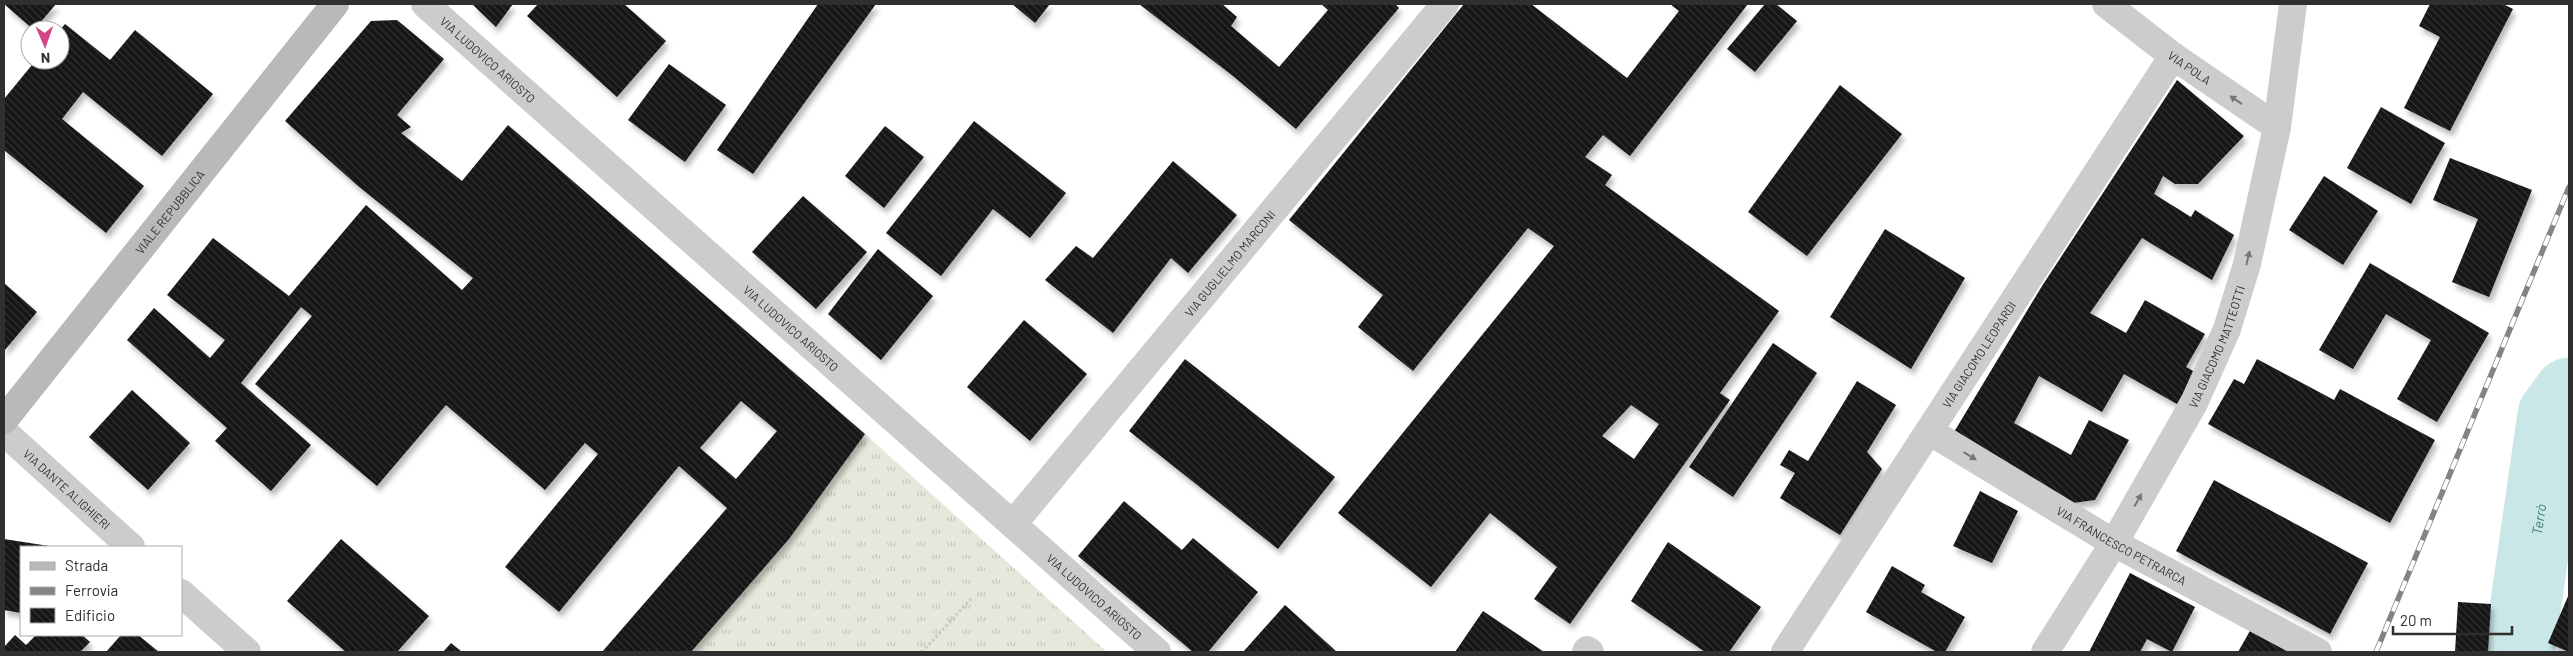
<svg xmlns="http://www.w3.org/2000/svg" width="2573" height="656" viewBox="0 0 2573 656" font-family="Barlow,sans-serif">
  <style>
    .grass { fill: url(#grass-tufts) }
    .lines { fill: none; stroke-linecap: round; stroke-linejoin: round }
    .river { stroke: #cae7e7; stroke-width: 71 }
    .building { fill: url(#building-back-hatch); fill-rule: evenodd; filter: url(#shadow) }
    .path { stroke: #c9c9c9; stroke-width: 3; stroke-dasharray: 2.5 2.5; stroke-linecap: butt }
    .street { stroke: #ccc; stroke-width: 28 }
    .secondary { stroke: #b9b9b9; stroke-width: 28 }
    .rail-casing { stroke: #848484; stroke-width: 5.5 }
    .rail { stroke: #fff; stroke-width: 4; stroke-dasharray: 11; stroke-linecap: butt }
    .oneway { fill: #767676 }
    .labels { text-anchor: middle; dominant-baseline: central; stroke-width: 5; stroke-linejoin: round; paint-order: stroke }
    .street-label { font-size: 12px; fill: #2f2f2f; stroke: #fff }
    .water-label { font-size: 14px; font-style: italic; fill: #417d7d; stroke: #fff }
  </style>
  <defs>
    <pattern id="grass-tufts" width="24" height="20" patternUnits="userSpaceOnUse" patternTransform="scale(1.25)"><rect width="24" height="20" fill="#e7e8dc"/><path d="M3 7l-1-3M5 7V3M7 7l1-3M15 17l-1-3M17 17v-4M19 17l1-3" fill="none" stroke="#c6c7bd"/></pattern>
    <pattern id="building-back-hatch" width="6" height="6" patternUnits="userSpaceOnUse" patternTransform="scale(1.25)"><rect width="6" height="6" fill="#161616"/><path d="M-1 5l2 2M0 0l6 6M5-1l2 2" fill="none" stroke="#303030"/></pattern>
    <filter id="shadow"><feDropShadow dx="3" dy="5.5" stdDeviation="2.5" flood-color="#0004"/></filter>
  </defs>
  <rect width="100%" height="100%" fill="#fff"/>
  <path class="grass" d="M865,434L1107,652H691L789,539Z"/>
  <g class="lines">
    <path class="river" id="s1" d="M2519,652L2553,415L2569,393"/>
  </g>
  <path class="building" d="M4,4H56L34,30Z
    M472,4H513L496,27Z
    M538,4H624L666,41L617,97L527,16Z
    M818,4H876L753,174L717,150Z
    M1012,4H1050L1035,23Z
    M1139,4H1222L1237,17L1231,26L1279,67L1328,10L1321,4H1395L1399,8L1296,129L1233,76Z
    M1464,4H1531L1627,78L1679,11L1670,4H1748L1630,156L1603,135L1585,157L1612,175L1605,185L1779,311L1720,393L1730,400L1570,624L1534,599L1557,567L1490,513L1431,587L1338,513L1554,246L1528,228L1413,371L1358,327L1383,295L1289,220ZM1631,405L1659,424L1634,459L1602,436Z
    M1765,4H1776L1797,21L1755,72L1727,49Z
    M2430,4H2503L2513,9L2450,131L2404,108L2440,37L2419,26Z
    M397,20L444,59L397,115L411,127L401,133L462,181L508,125L865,434L789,539L691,652H602L727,508L679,466L559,612L505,567L598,454L585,443L545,490L446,405L377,486L255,384L312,316L301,307L241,383L311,445L271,491L215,441L227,428L127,340L154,308L210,358L225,340L167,295L213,238L289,296L366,205L462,290L473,278L358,186L285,121L371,21ZM741,401L777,431L736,479L700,448Z
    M65,24L110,60L135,30L213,94L162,156L83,92L62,119L144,186L106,233L4,150V99L36,60H60V30Z
    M669,64L726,105L685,162L628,120Z
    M2177,80L2244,136L2198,184H2175L2163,176L2154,194L2191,217L2195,210L2234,235L2212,280L2142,238L2090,313L2126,333L2145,300L2205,334L2186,367L2195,372L2177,404L2124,374L2102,412L2039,376L2014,423L2071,455L2089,420L2129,440L2095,500L2073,503L1951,437L2042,286Z
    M1840,85L1902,134L1807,256L1748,212Z
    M2381,107L2445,143L2411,204L2347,168Z
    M974,121L1066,193L1030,238L993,209L941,276L886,233Z
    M885,126L924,157L884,208L845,176Z
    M2450,158L2532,190L2489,297L2452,282L2478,219L2433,200Z
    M1173,161L1237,215L1188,273L1171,258L1113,333L1045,280L1076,246L1093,258Z
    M2324,176L2378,211L2343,265L2289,230Z
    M803,196L867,252L816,309L752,252Z
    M1885,229L1965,278L1911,369L1830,317Z
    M878,249L933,296L881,360L828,314Z
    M2370,263L2489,333L2437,422L2397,399L2431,340L2386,314L2353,369L2319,350Z
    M4,283L37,312L4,351Z
    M1024,320L1087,374L1030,441L967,387Z
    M1773,343L1817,373L1733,497L1689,467Z
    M1185,359L1335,477L1278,549L1129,431Z
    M2257,359L2334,400L2340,389L2435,440L2390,523L2208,424L2234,379L2244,384Z
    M1857,381L1896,405L1867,452L1882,469L1840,535L1780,498L1795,473L1780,465L1789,450L1808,461Z
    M132,390L190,443L148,490L89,437Z
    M2214,480L2368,563L2330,634L2176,551Z
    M1980,491L2018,511L1992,563L1953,546Z
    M1124,501L1182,550L1193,538L1258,592L1208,652H1193L1078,556Z
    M4,539L49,546L21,547V613L4,610Z
    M341,539L429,616L397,652H346L287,601Z
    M1668,542L1761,607L1729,652H1705L1631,601Z
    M1892,566L1925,585L1921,592L1965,617L1945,652H1937L1866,612Z
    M2130,573L2195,607L2172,652L2147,639L2140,652H2089Z
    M2569,594V652L2548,643Z
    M2458,602L2491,604L2488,652H2455Z
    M1285,605L1337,652H1243Z
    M1483,611L1544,652H1455Z
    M2251,629L2293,652H2238Z
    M15,635L26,645L36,635H82L90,642L80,652H4V647Z
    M121,635H138L159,652H106Z
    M451,643L462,652H443Z"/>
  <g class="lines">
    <path class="path" d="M922,652L973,597"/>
    <g class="street">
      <path id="s2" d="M425,4L1157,652"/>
      <path id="s3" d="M2106,4L2173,56L2277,127"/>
      <path id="s4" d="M1929,431L2114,543L2318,652"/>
      <path id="s5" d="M4,432L131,547"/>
      <path id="s6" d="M1013,524L1445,4"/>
      <path d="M181,593L247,652"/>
      <path d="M1586,652L1587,650L1590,652"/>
      <path id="s7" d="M1785,652L2173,56"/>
      <path id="s8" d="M2045,652L2114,543L2194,403L2227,329L2247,264L2277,127L2293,4"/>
    </g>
    <path class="secondary" id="s9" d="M4,420L335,4"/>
    <g class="rail-casing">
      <path id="rail" d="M2376,652L2569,187"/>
    </g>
    <use href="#rail" class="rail"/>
  </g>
  <defs><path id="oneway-solid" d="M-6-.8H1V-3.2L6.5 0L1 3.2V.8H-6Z" transform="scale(1.25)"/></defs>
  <g class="oneway">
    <use href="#oneway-solid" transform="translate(2236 100) rotate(-146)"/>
    <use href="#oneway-solid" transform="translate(2248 258) rotate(-77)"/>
    <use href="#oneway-solid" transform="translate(1970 456) rotate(31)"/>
    <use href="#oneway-solid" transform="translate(2138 500) rotate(-60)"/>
  </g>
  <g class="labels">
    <g class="street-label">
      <text stroke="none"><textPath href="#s2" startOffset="84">VIA LUDOVICO ARIOSTO</textPath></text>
      <text stroke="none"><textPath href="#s3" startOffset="105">VIA POLA</textPath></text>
      <text stroke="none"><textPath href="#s9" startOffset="266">VIALE REPUBBLICA</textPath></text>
      <text stroke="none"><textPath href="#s6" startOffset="339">VIA GUGLIELMO MARCONI</textPath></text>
      <text stroke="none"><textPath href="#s2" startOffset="489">VIA LUDOVICO ARIOSTO</textPath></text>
      <text stroke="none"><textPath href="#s8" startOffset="351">VIA GIACOMO MATTEOTTI</textPath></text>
      <text stroke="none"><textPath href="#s7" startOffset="355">VIA GIACOMO LEOPARDI</textPath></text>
      <text stroke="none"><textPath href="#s5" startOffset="85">VIA DANTE ALIGHIERI</textPath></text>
      <text stroke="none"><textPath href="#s4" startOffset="224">VIA FRANCESCO PETRARCA</textPath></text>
      <text stroke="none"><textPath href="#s2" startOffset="894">VIA LUDOVICO ARIOSTO</textPath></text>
    </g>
    <g class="water-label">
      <text stroke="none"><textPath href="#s1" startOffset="134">Terrò</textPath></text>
    </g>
  </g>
  <rect width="2573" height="656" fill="none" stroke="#2f2f2f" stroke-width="10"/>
  <rect x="20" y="546" width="162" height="90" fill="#ffffff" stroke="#acacac"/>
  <rect x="30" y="562" width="25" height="8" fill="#b9b9b9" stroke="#acacac"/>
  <text x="65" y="571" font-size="15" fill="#2f2f2f">Strada</text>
  <rect x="30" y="587" width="25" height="8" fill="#848484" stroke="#acacac"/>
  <text x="65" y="596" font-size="15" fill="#2f2f2f">Ferrovia</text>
  <rect x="30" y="608" width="25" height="15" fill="url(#building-back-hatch)" stroke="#acacac"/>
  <text x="65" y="621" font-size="15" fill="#2f2f2f">Edificio</text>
  <g transform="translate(45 45) rotate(178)"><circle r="24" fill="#ffffff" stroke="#acacac"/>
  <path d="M0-4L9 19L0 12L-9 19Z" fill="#d34586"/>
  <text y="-8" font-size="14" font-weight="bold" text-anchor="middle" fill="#2f2f2f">N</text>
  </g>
  <path d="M2393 626v8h119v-8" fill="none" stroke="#2f2f2f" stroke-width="2.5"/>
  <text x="2400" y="626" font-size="15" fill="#2f2f2f" stroke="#ffffff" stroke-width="4" paint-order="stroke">20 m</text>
</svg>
